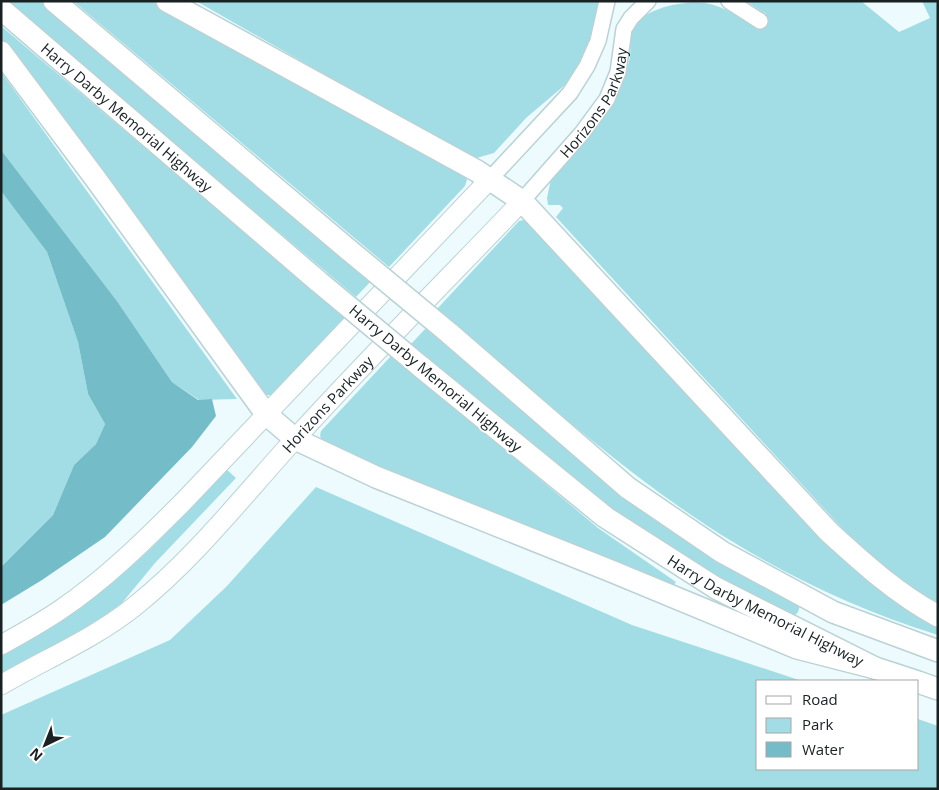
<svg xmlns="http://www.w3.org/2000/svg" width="939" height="790" viewBox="0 0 939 790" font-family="'Open Sans',sans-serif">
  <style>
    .green { fill: #a2dde5 }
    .water { fill: #74bdc8 }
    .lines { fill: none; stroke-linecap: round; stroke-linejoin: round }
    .minor-casing { stroke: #bad2d5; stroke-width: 18 }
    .major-casing { stroke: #bad2d5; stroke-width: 21 }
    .highway-casing { stroke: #bad2d5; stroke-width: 24 }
    .minor { stroke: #fff; stroke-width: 15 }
    .major { stroke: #fff; stroke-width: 19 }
    .highway { stroke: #fff; stroke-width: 21 }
    .highway-bridge-casing { stroke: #bad2d5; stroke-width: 24; stroke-linecap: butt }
    .highway-bridge { stroke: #fff; stroke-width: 21 }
    .labels { text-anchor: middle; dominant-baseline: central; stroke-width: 4; stroke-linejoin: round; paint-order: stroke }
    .street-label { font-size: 15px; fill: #192123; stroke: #fff }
  </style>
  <rect width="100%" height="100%" fill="#edfbfe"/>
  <path class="green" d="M5,1H40L372,280L356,297Z
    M73,1H152L463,174L467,180L465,186L389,267Z
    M196,1H600L592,44L572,79L526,118L494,153L473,159Z
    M746,1H861L899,32L930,18L922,1H936L938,4V605C902,583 871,557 841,527L556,217L563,208L560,205H548L547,198L551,179L612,104C619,89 627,73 630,57C631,48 629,38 632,30C641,8 684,0 705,3C724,6 741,18 757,28L766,14Z
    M1,26L345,317L271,395H267L263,392L115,189L1,38Z
    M1,72L237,399L199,400L172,382L117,301L1,150Z
    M1,191L47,252L78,342L88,394L105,424L96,444L74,465L53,515L1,567Z
    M523,220L530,224L851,566L890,597L938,627V635C855,609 778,572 706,525C610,462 525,383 437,309L519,221Z
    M426,328L601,474L798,602C801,610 798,614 791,618L721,586L586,491L411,344Z
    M392,355L598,528L676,582L673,586L339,451C329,446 317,443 321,431Z
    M226,469L236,478L155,563L122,603L83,632L1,680V656C49,629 94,599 136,562C168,534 196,501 226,469Z
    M316,487L632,625L802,681H758V769H918V719L938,726V789H1V715L170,640L226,587Z"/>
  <path class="water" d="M1,150L117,301L172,382L198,400L212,399L216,416L192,447L105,537L42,580L1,605V567L53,515L74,465L96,444L105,424L88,394L78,342L47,252L1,191Z"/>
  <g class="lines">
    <g class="minor-casing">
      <g id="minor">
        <path d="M729,1L760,21"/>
        <path d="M490,179L570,93L587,66L598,41L607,1"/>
        <path id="s1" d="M522,201L582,133L607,99L618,72L624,29L631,18L648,1"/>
      </g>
    </g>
    <g class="major-casing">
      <g id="major">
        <path d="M1,645C21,634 41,623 60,610C106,579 145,540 183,502L490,179"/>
        <path id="s2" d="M1,685C45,659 94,639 135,606C195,558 242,497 294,440C368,358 446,281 522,201"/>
      </g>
    </g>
    <g class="highway-casing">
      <g id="highway">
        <path d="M54,1L350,251"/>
        <path d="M167,1L477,171L522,201L829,532C863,563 897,594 938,616"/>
        <path id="s3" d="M1,9L319,282"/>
        <path d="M1,52L95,178L266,414L295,439L376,477L611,571L797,648L875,668"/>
        <path d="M449,333L628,488L722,552L833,612L938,651"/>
        <path id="s4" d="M420,366L605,517L716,588L875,668L915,681"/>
        <path d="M918,682L938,689"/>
      </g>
    </g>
    <use href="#minor" class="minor"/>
    <use href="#major" class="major"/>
    <use href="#highway" class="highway"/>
    <g class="highway-bridge-casing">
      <path id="highway-bridge" d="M350,251L449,333
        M319,282L420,366"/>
    </g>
    <use href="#highway-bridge" class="highway-bridge"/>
  </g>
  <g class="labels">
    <g class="street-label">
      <text stroke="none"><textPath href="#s1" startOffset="124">Horizons Parkway</textPath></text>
      <text stroke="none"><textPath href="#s3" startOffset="166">Harry Darby Memorial Highway</textPath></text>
      <text transform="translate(436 378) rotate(40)">Harry Darby Memorial Highway</text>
      <text stroke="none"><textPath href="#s2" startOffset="435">Horizons Parkway</textPath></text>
      <text stroke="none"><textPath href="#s4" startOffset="425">Harry Darby Memorial Highway</textPath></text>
    </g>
  </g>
  <rect width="939" height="790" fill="none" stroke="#192123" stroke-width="5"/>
  <rect x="756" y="680" width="162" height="90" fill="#ffffff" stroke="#a3a6a7"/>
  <rect x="766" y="696" width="25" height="8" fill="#ffffff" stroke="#a3a6a7"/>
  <text x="802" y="705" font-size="15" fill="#192123">Road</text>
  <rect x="766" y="718" width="25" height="15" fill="#a2dde5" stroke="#a3a6a7"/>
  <text x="802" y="730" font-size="15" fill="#192123">Park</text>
  <rect x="766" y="742" width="25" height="15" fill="#74bdc8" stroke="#a3a6a7"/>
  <text x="802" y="755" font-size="15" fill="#192123">Water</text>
  <g transform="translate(45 745) rotate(223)" stroke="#ffffff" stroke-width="4" paint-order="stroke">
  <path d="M0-4L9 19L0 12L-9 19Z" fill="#192123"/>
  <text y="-8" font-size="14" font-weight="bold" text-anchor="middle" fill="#192123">N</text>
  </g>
</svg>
